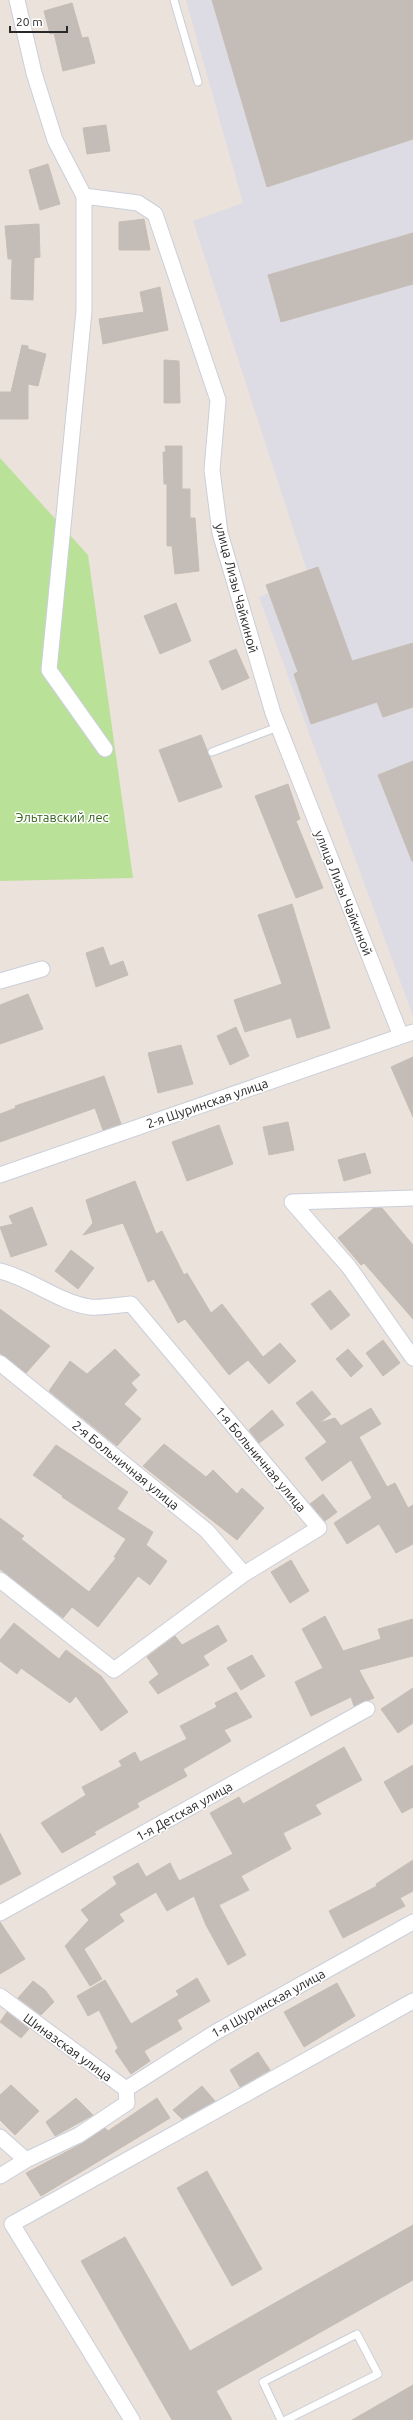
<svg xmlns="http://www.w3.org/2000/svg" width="413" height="2420" viewBox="0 0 413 2420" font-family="Ubuntu,sans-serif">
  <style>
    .industrial { fill: #dddbe3 }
    .green { fill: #bae198 }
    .building { fill: #c3bcb7; stroke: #c6beb5 }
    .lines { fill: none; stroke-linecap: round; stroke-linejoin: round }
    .lane-casing { stroke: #c9cfda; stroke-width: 9 }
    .street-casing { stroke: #c9cfda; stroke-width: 17 }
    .lane { stroke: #fff; stroke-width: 7 }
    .street { stroke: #fff; stroke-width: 15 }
    .labels { text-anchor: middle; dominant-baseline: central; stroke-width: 3; stroke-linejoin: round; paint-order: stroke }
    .street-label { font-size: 13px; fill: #292929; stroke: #fff }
    .park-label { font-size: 13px; fill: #33631b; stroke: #fff }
  </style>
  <rect width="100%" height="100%" fill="#ebe2db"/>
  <path class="industrial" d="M186,0H413V1016L259,597L309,577L193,221L243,203Z"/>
  <path class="green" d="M0,458L88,555L133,878L0,881Z"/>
  <path class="building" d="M212,0H413V139L267,187Z
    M72,3L82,38L88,37L95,63L63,71L54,33L50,34L44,11Z
    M106,125L110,151L87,154L83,128Z
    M48,164L60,204L40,210L29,170Z
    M144,219L150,250H119V222Z
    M39,224L40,257L34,258L33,300L11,299L12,259H8L5,226Z
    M413,233V284L281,322L268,275Z
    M160,287L168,330L103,344L99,319L144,312L140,292Z
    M22,345L28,346V349L46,354L38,386L28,384V419H0V392H11Z
    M164,360L179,361L180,403H164Z
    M165,446H182V489H190V518H195L199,571L175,574L172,546H167V484H164L163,452H166Z
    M318,567L352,661L413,643V707L383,717L377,702L311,724L294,674L298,672L266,585Z
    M176,603L191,641L160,654L144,616Z
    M236,649L249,678L222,690L209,661Z
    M201,735L222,787L179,802L159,750Z
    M413,761V861H412L378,775Z
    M288,784L300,819L296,821L323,888L296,898L255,796Z
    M292,904L330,1028L297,1038L291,1018L245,1032L234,1000L282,984L258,915Z
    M103,947L110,966L123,961L128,975L96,987L86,953Z
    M28,994L43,1029L0,1044V1005Z
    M236,1027L249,1056L230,1065L217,1036Z
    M181,1045L193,1084L158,1093L148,1053Z
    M413,1057V1117L391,1067Z
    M104,1076L121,1124L103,1130L95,1108L0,1142V1114L16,1108L15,1106Z
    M288,1122L294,1150L269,1155L263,1127Z
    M219,1125L233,1164L187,1181L172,1142Z
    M365,1153L371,1173L344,1181L338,1160Z
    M135,1181L156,1234L162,1231L184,1275L187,1273L211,1313L222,1304L263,1357L280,1343L296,1361L269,1384L248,1360L229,1375L185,1319L178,1323L154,1279L148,1282L123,1223L83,1235L93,1223L86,1200Z
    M32,1207L47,1245L11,1257L0,1227L13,1224L9,1216Z
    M374,1208H382L413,1245V1319L364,1263L361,1265L338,1238Z
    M71,1250L94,1268L78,1289L55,1271Z
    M330,1290L350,1315L331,1330L311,1304Z
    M0,1309L50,1346L26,1373L0,1353Z
    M383,1340L400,1363L383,1376L366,1353Z
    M115,1349L140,1375L131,1383L137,1390L124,1404L141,1419L117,1446L49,1391L70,1361L87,1374Z
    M348,1349L363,1366L351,1377L336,1359Z
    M312,1391L331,1414L319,1423L335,1418L341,1426L371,1408L381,1424L359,1437L387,1487L395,1483L408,1508L413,1505V1544L396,1553L379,1524L347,1544L334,1523L372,1498L351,1460L322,1481L305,1458L327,1442L296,1403Z
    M272,1410L284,1425L259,1443L249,1430Z
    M164,1444L206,1477L213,1470L237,1494L242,1488L264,1508L237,1540L143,1466Z
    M56,1445L128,1492L117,1509L153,1532L146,1545L167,1561L150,1585L138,1576L98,1627L72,1607L63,1618L0,1569V1518L24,1536L21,1539L89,1592L116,1558L114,1557L126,1539L62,1497L63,1496L33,1475Z
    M323,1494L337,1512L325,1521L310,1504Z
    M291,1560L309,1591L290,1603L271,1572Z
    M325,1616L343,1651L381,1639L378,1629L413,1619V1656L359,1670L374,1698L354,1706L351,1697L311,1716L295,1682L323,1668L302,1629Z
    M14,1623L59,1659L66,1650L101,1676L128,1712L101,1731L76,1696L70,1703L21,1668L17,1674L0,1661V1640Z
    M218,1625L227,1641L203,1656L209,1665L158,1694L149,1682L159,1674L147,1657L175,1636L182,1645Z
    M252,1655L265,1676L241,1690L227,1668Z
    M413,1688V1723L398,1733L381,1709Z
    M236,1692L252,1717L224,1730L231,1741L183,1769L187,1776L137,1803L139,1807L94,1832L96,1834L62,1853L41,1823L86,1795L82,1787L122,1766L119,1761L135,1752L140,1762L187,1739L180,1726L217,1707L215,1703Z
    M344,1747L362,1780L315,1805L321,1814L283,1833L291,1849L241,1876L249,1890L219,1905L246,1955L228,1965L206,1925L194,1896L167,1911L156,1892L119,1914L124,1921L84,1949L102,1979L90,1986L65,1946L89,1920L81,1910L117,1884L113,1877L138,1863L146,1877L170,1863L179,1881L233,1854L210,1813L239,1797L243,1804Z
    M413,1765V1807L402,1813L384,1782Z
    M0,1833L21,1874L0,1885Z
    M413,1860V1891L400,1898L405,1906L343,1938L329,1911L377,1886L376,1884Z
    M0,1922L25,1959L0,1974Z
    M197,1978L210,2001L177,2020L182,2029L144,2051L150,2061L131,2074L115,2051L118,2048L99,2010L88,2016L77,1996L105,1980L131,2024L179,1995L176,1991Z
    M33,1981L45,1990L54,2002L41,2015L18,1998Z
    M337,1983L355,2016L304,2047L284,2012Z
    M7,2012L29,2029L21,2038L0,2022Z
    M258,2052L270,2070L240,2087L230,2070Z
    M11,2085L39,2111L15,2135L0,2120V2095Z
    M202,2086L215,2101L182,2119L173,2110Z
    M76,2098L93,2115L55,2136L46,2122Z
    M157,2098L170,2118L41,2196L26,2173L83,2143L105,2128L108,2131Z
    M207,2171L262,2269L232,2286L177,2188Z
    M413,2225V2280L216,2391L232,2420H172L81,2261L125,2237L190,2351Z
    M413,2385V2420H352Z"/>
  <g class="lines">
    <g class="lane-casing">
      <path id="lane" d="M174,0L198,82
        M212,752L278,727
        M281,2420L263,2382L357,2334L378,2374L286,2420"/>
    </g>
    <g class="street-casing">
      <path id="street" d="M17,0L34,73L55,140L84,196L138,203L155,214L218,400L212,470L220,533L273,713L401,1036
        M84,196V311L49,670L105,749
        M0,981L42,969
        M0,1175L413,1032
        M413,1198L292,1202L349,1267L413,1358
        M0,1271C30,1278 60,1303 90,1307C103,1308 118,1305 131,1304L319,1528L244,1574L114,1670L0,1580
        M0,1363L207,1531L244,1574
        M0,1913L367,1709
        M0,1996L126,2089L127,2103L79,2135L26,2160L0,2176
        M126,2089L216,2032L413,1922
        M0,2137L26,2160
        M132,2420L12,2224L413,2001"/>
    </g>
    <use href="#lane" class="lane"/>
    <use href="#street" class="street"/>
  </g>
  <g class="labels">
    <g class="street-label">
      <text transform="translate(237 588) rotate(75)">улица Лизы Чайкиной</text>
      <text transform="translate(344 893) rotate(68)">улица Лизы Чайкиной</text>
      <text transform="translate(207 1103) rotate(-19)">2-я Шуринская улица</text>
      <text transform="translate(261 1459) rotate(50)">1-я Больничная улица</text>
      <text transform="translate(126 1465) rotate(39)">2-я Больничная улица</text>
      <text transform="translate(184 1811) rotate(-29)">1-я Детская улица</text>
      <text transform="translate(268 2003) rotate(-29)">1-я Шуринская улица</text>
      <text transform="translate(68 2047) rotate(36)">Шиназская улица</text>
    </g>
    <g class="park-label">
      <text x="62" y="817">Эльтавский лес</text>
    </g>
  </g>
  <path d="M10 26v6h57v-6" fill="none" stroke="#292929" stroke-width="2"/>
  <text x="16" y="26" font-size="12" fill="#292929" stroke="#ffffff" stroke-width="3" paint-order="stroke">20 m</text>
</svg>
